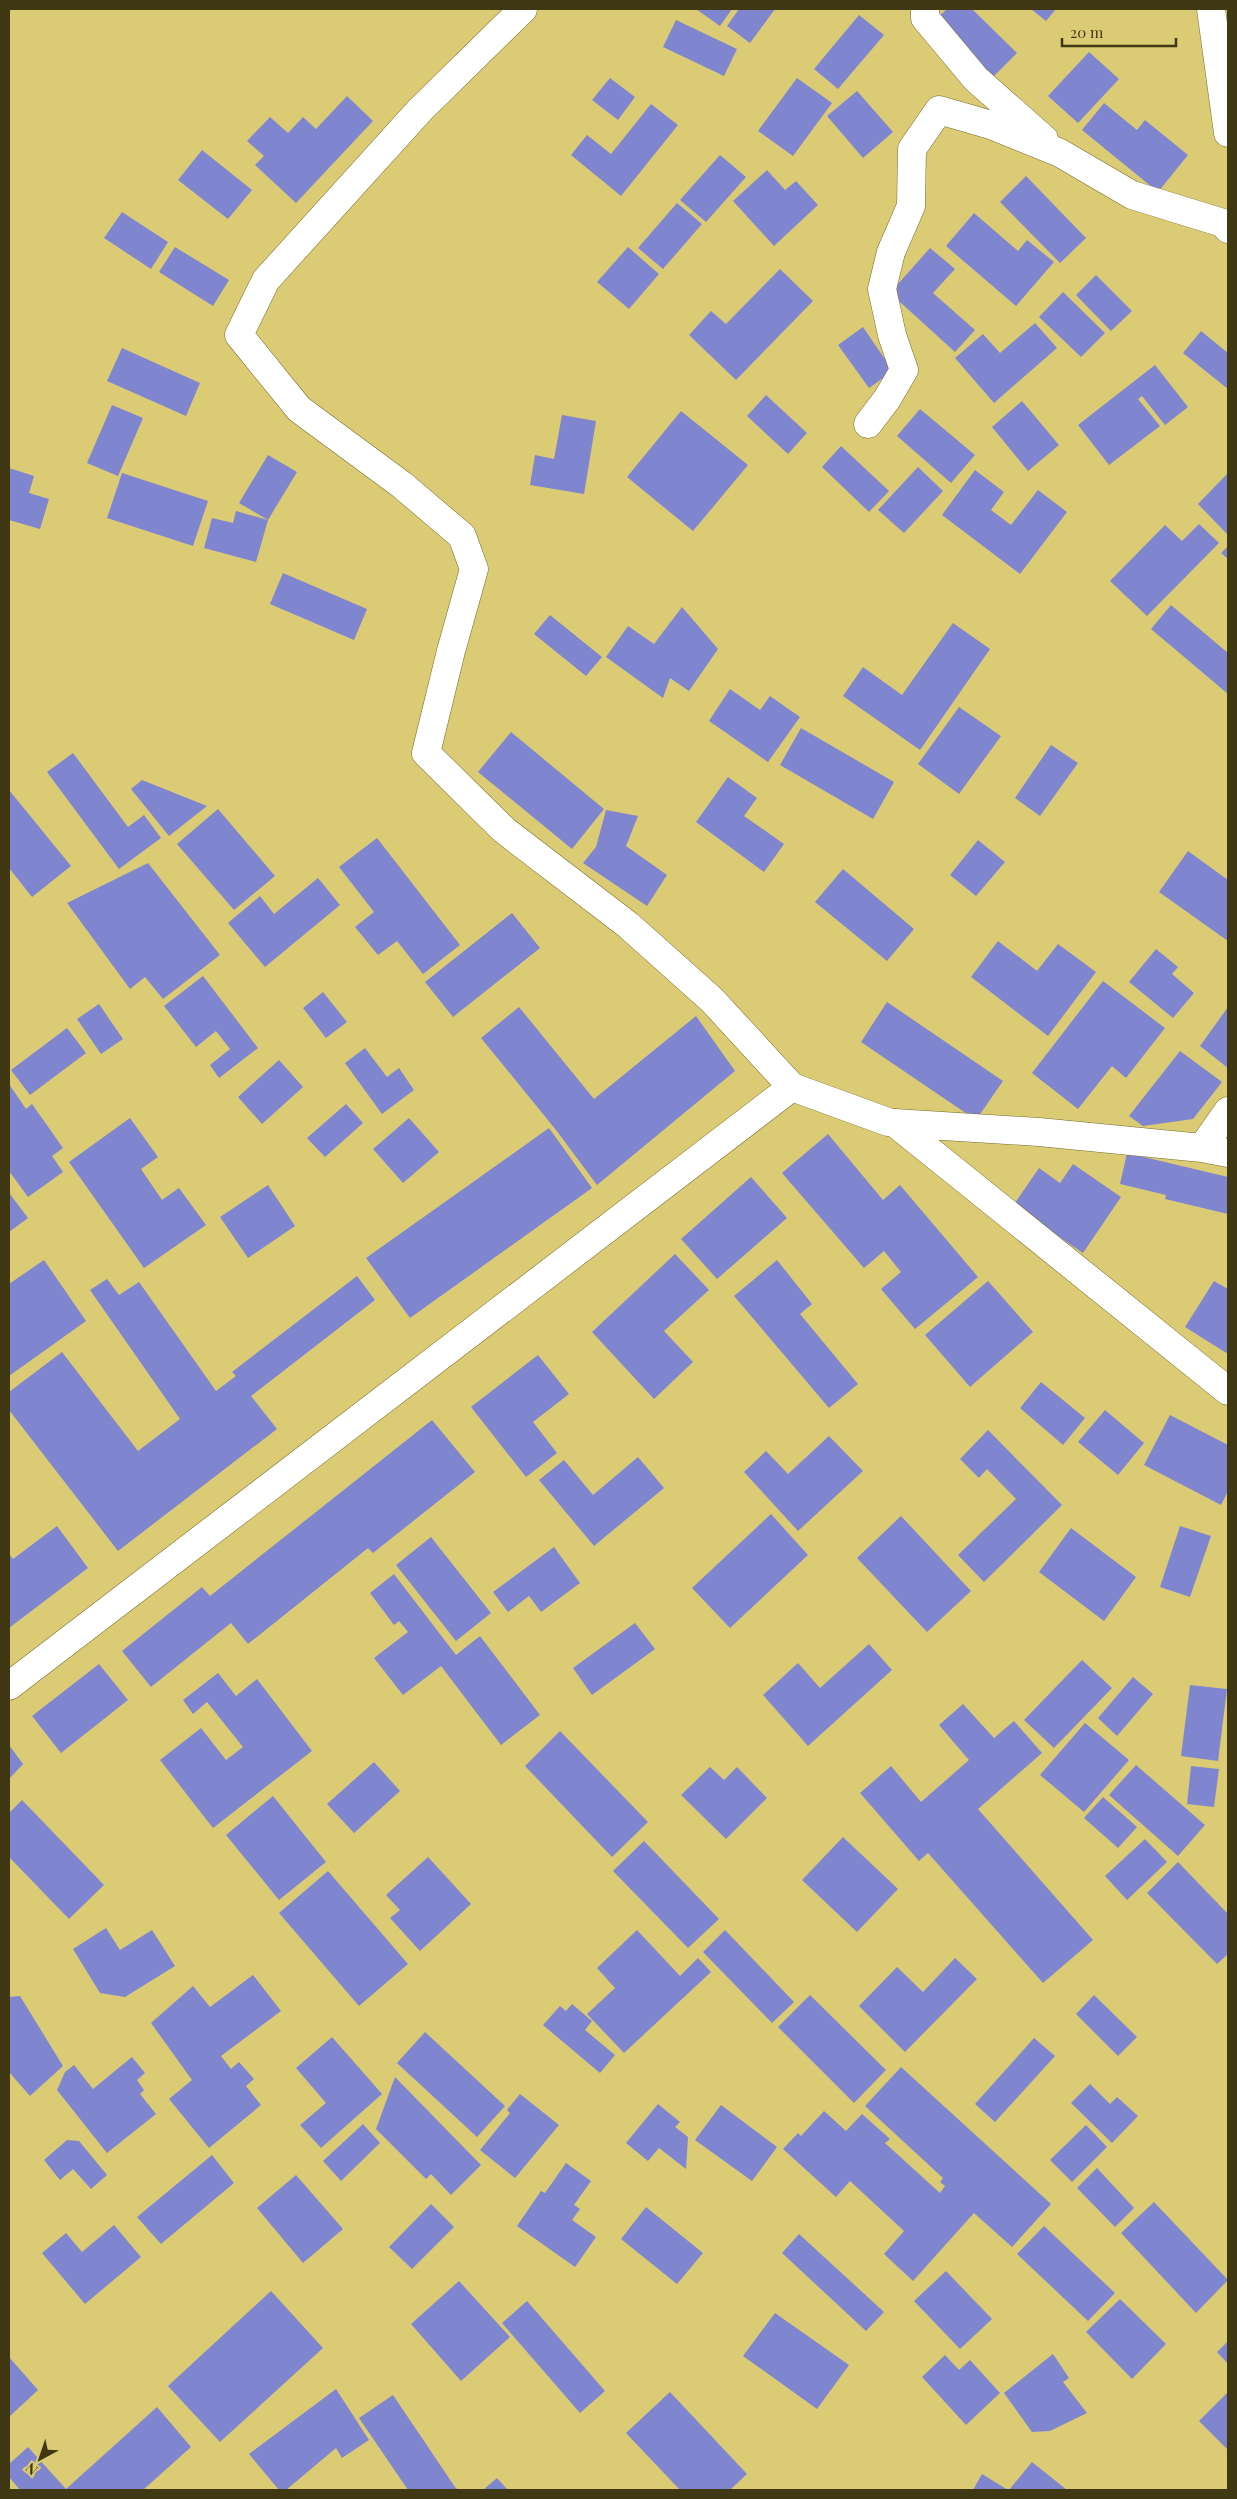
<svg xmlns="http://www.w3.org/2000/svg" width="1237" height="2499" viewBox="0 0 1237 2499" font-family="'Playfair Display',serif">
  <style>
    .building { fill: #7f86cf }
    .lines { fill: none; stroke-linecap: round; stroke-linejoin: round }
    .minor-casing { stroke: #776a28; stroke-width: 29 }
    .minor { stroke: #fff; stroke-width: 28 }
  </style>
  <rect width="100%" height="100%" fill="#dccb75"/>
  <path class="building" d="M696,9H732L720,26Z
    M739,9H775L750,43L727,26Z
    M947,9H972L1017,53L993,77L935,20Z
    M1031,9H1056L1046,21Z
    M859,15L884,35L838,89L814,69Z
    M676,20L737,49L724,76L663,47Z
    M1089,52L1119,79L1078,123L1048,96Z
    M610,78L635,97L618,120L592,100Z
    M797,78L832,103L793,156L758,131Z
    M857,91L893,132L863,158L827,116Z
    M347,96L373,121L296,203L255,165L264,156L247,141L270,117L288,133L303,117L316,129Z
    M1104,103L1137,130L1145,120L1188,155L1158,192L1082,130Z
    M651,104L678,125L621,196L571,155L587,135L611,154Z
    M202,150L252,190L228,219L178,180Z
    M720,155L746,177L706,222L680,200Z
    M767,170L785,190L796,181L818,205L774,246L733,201Z
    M1026,176L1086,238L1060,263L1000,202Z
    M677,203L702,224L663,269L638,248Z
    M122,212L168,242L151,269L104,238Z
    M974,213L1018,251L1027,240L1054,262L1016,306L946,246Z
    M175,247L229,280L213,306L159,272Z
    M628,247L659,274L629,309L597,282Z
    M930,248L955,269L933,293L975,330L955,352L890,293Z
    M780,269L813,301L736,380L689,335L711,311L726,324Z
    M1096,275L1132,311L1111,331L1076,295Z
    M1063,292L1105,333L1081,357L1039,317Z
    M1035,323L1057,348L994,403L955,358L983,334L1000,353Z
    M863,327L893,371L869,388L838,345Z
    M1201,331L1228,353V389L1183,353Z
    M122,348L200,383L186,416L107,381Z
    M1155,365L1188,407L1165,425L1142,396L1138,399L1160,426L1109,465L1078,425Z
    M766,395L807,433L788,454L747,416Z
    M1022,401L1059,445L1028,471L992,427Z
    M112,405L143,418L118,476L87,463Z
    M920,409L975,455L951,483L897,436Z
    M681,411L748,465L693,531L627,477Z
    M562,415L596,421L584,494L530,485L535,455L554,459Z
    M841,446L889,491L869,512L822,467Z
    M268,455L297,472L268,520L239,503Z
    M918,467L943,491L904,533L878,510Z
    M9,468L34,476L29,493L49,499L40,529L9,520Z
    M975,470L1004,492L991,510L1011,525L1038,490L1067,512L1020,574L942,515Z
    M122,473L208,501L193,546L107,518Z
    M1228,473V535L1198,504Z
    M236,511L268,520L256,562L204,548L212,518L233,523Z
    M1199,524L1219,543L1147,616L1110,581L1165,525L1182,541Z
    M1228,546V559L1221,553Z
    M283,573L367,609L354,640L270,604Z
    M1171,605L1228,653V694L1151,629Z
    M682,607L718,649L689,691L670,678L663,698L606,657L628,626L654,644Z
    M550,615L602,657L586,676L534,634Z
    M953,623L990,649L920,750L843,696L863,667L902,695Z
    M730,689L760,710L770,696L800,717L768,762L709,721Z
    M959,707L1001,736L959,794L918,764Z
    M801,728L894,782L873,819L780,765Z
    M511,732L604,809L572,849L478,772Z
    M1051,745L1078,763L1040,816L1015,798Z
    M73,753L128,827L144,815L161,838L119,869L47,772Z
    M728,777L757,798L744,816L784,844L764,872L696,822Z
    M142,780L207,806L169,836L131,789Z
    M9,790L71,866L32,897L9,868Z
    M218,809L275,876L234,910L177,844Z
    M606,810L638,816L626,846L667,875L647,906L583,863L596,847Z
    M377,838L460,945L423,974L397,941L378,955L355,927L374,912L339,867Z
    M978,840L1005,862L976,896L950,875Z
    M1188,851L1228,880V941L1159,892Z
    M148,863L220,955L163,999L145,977L130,989L67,903Z
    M843,869L914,929L887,961L815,902Z
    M318,878L340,905L265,967L228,923L260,896L274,914Z
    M512,913L540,948L453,1017L425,982Z
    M998,941L1037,971L1058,944L1096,972L1048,1036L971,977Z
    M1156,949L1178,967L1172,974L1194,993L1173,1018L1129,982Z
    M203,976L258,1048L219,1078L210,1065L230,1049L216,1031L196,1047L164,1006Z
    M1103,981L1165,1028L1126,1078L1112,1066L1078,1109L1032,1073Z
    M323,992L347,1022L326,1038L303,1008Z
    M887,1002L1003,1081L976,1120L861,1042Z
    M99,1004L123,1039L101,1054L77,1019Z
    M519,1007L594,1099L696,1016L735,1071L597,1185L556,1130L481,1038Z
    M1228,1007V1068L1200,1046Z
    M67,1028L86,1053L30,1095L11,1070Z
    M365,1048L387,1077L399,1068L414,1090L382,1114L345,1063Z
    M1180,1051L1222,1082L1193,1119L1143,1126L1129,1116Z
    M279,1060L303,1087L262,1124L238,1097Z
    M9,1084L26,1109L32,1104L63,1148L52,1156L63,1172L28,1197L9,1171Z
    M346,1104L363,1123L325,1157L307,1138Z
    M130,1118L158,1157L141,1169L162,1200L179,1188L206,1225L144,1268L69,1162Z
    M409,1118L439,1152L403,1183L373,1149Z
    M549,1128L592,1188L410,1318L366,1258Z
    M828,1134L883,1200L900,1185L978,1277L915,1329L881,1289L901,1272L884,1251L864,1268L782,1173Z
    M1127,1153L1228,1177V1214L1165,1199L1166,1195L1120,1184Z
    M1073,1164L1121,1197L1083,1253L1013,1206L1039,1168L1060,1183Z
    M751,1177L787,1218L717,1279L681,1239Z
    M268,1185L295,1226L248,1258L220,1217Z
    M10,1194L28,1218L9,1232V1195Z
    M675,1254L709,1290L664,1331L693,1362L654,1399L592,1332Z
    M44,1260L86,1321L9,1376V1284Z
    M777,1260L812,1304L800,1314L858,1384L829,1408L734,1296Z
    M357,1276L375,1300L251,1396L277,1429L118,1551L9,1410V1392L62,1352L138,1451L180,1419L90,1290L107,1279L119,1295L139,1282L216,1391L236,1376L232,1372Z
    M988,1281L1033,1332L970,1387L925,1335Z
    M1214,1281L1228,1289V1354L1185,1327Z
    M538,1355L569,1394L533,1422L557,1453L526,1477L471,1407Z
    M1041,1382L1085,1418L1063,1445L1020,1408Z
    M1105,1410L1144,1443L1118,1475L1078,1442Z
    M1170,1415L1228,1445V1491L1221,1505L1144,1465Z
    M432,1420L475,1472L373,1553L368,1548L248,1644L231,1623L151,1687L122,1651L202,1587L210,1596Z
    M988,1430L1062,1505L984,1582L958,1555L1016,1499L987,1469L979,1478L960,1459Z
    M829,1436L863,1471L798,1531L744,1472L766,1451L788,1474Z
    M638,1457L664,1488L594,1546L539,1480L564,1460L593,1495Z
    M771,1514L808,1555L730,1628L692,1588Z
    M901,1516L971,1591L927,1632L857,1558Z
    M57,1526L88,1568L9,1628V1554L13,1559Z
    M1180,1526L1211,1536L1190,1597L1160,1587Z
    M1071,1528L1136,1577L1104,1621L1039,1572Z
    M431,1537L491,1613L456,1641L396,1565Z
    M554,1547L580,1583L541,1612L529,1596L508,1612L493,1592Z
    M394,1574L456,1655L480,1636L540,1715L501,1745L441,1666L403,1695L374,1658L408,1632L399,1621L394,1625L370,1593Z
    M635,1623L655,1649L592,1695L573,1668Z
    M869,1644L892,1670L808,1746L763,1695L798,1663L820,1688Z
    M1082,1660L1112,1688L1054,1748L1024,1720Z
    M99,1664L128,1700L61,1753L32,1716Z
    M218,1673L236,1696L257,1679L312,1751L213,1828L160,1760L201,1728L226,1760L243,1747L207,1702L193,1714L183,1700Z
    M1133,1677L1153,1694L1117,1736L1098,1718Z
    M1190,1685L1227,1689L1218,1761L1181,1756Z
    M963,1704L994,1738L1014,1721L1042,1753L978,1809L1093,1940L1043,1983L928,1853L919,1861L860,1793L891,1766L921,1802L969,1760L939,1725Z
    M1085,1723L1129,1760L1084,1812L1040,1775Z
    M560,1731L648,1822L612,1857L525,1766Z
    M9,1745L23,1764L9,1779Z
    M374,1762L400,1791L354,1833L327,1804Z
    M1136,1765L1205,1825L1178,1856L1109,1795Z
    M1191,1766L1219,1769L1214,1807L1187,1804Z
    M710,1767L724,1780L737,1767L767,1798L726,1839L681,1795Z
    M273,1796L326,1862L279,1900L226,1835Z
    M1103,1797L1137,1827L1118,1848L1084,1818Z
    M22,1800L104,1885L69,1919L9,1857V1813Z
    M843,1837L898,1889L857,1932L802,1880Z
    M1145,1839L1167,1862L1127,1900L1105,1876Z
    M644,1841L719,1919L688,1948L613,1871Z
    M428,1857L471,1904L420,1951L390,1918L400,1910L386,1895Z
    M1178,1862L1228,1914V1954L1217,1964L1147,1893Z
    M328,1871L408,1964L359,2006L279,1913Z
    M106,1928L120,1950L152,1930L175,1966L125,1997L100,1993L73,1949Z
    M637,1930L680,1976L698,1958L711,1972L624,2053L587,2014L615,1988L597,1968Z
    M725,1930L794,2002L772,2023L703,1952Z
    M955,1958L977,1979L905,2052L859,2006L897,1967L923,1992Z
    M253,1975L281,2011L221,2056L231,2069L239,2062L254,2079L246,2086L261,2105L209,2148L169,2099L192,2080L151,2023L193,1986L210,2007Z
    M810,1995L886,2070L854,2103L778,2027Z
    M1094,1995L1137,2037L1118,2056L1076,2014Z
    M20,1996L63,2066L30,2096L9,2072V1997Z
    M572,2004L592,2021L585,2030L615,2055L600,2073L543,2025L560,2006L566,2011Z
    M425,2032L505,2106L477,2137L397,2063Z
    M332,2037L382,2094L321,2148L300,2125L326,2103L296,2068Z
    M1034,2038L1055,2056L995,2122L975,2104Z
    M132,2057L145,2073L137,2080L144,2090L140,2094L156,2114L107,2153L57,2090L65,2072L74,2065L93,2089Z
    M901,2067L1051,2204L1012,2247L974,2213L913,2281L884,2254L904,2231L850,2181L836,2197L783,2149L798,2133L801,2136L824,2111L846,2131L862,2114L890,2139L885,2143L940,2193L945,2186L940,2182L943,2178L865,2106Z
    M395,2077L481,2165L451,2195L431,2174L426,2179L376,2129Z
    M1090,2084L1110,2104L1117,2097L1138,2116L1112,2143L1071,2103Z
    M520,2094L559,2125L515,2178L480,2150L510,2113L507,2110Z
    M658,2104L680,2122L675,2127L688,2137L686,2169L659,2148L648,2161L626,2143Z
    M721,2105L777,2147L752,2181L695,2140Z
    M363,2124L380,2143L341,2181L323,2161Z
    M1086,2125L1107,2147L1072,2182L1050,2160Z
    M67,2140L79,2141L107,2175L91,2189L73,2169L60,2180L44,2160Z
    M212,2155L234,2183L161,2244L137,2217Z
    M566,2163L591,2181L574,2205L580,2209L572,2220L596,2237L575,2267L517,2226L541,2191L545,2193Z
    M1097,2168L1134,2208L1115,2227L1077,2188Z
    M296,2175L343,2229L303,2263L257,2208Z
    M1154,2202L1228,2280L1196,2313L1121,2233Z
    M431,2204L454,2227L412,2269L389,2247Z
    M646,2207L703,2253L677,2284L621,2239Z
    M114,2225L141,2257L85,2304L42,2253L66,2233L82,2252Z
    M1044,2226L1115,2293L1088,2321L1017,2254Z
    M799,2234L884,2312L866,2331L782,2253Z
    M946,2271L992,2319L960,2349L914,2301Z
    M459,2281L510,2337L461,2381L411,2324Z
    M271,2291L323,2348L220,2442L168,2386Z
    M1120,2299L1166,2344L1132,2379L1086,2332Z
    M527,2301L605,2391L580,2413L502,2323Z
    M775,2313L849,2365L817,2409L743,2356Z
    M1228,2341V2364L1217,2352Z
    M1053,2354L1069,2378L1063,2382L1087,2413L1050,2431L1032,2432L1004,2393Z
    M945,2355L959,2370L970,2360L1000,2393L966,2425L922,2377Z
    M9,2357L38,2390L9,2417Z
    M336,2389L369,2440L342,2458L336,2448L286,2490H279L249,2454Z
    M670,2392L747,2474L730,2490H680L626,2433Z
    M1228,2392V2450L1199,2421Z
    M393,2395L455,2487L458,2490H408L359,2418Z
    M157,2407L191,2447L143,2490H20L9,2477V2464L28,2447L66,2489Z
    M1032,2462L1067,2490H1009Z
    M982,2474L1008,2490H973Z
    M497,2478L508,2490H483Z"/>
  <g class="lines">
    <g class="minor-casing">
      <path id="minor" d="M523,9L420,110L266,280L239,335L299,409L402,485L462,536L474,569L451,651L426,753L504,830L628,925L712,1000L792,1087
        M925,9V18L976,79L1044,139
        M1211,9L1228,133
        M868,424L887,399L904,370L892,335L882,289L891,252L911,206L912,149L939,110L991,125L1060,153L1132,195L1223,223L1228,229
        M895,1123L1039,1132L1202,1148L1228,1111
        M1202,1148L1228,1153
        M9,1686L792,1087L888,1122L895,1123L1228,1391"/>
    </g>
    <use href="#minor" class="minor"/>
  </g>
  <rect width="1237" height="2499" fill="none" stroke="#3f3813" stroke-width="20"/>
  <g transform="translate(40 2459) rotate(220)" stroke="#dccb75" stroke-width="4" paint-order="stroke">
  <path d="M0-4L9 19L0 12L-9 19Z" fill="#3f3813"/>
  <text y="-8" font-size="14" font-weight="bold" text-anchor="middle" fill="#3f3813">N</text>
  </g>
  <path d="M1062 38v8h114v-8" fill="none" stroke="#3f3813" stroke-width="2.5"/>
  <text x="1070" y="38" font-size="15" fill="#3f3813" stroke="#dccb75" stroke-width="4" paint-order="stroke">20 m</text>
</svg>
